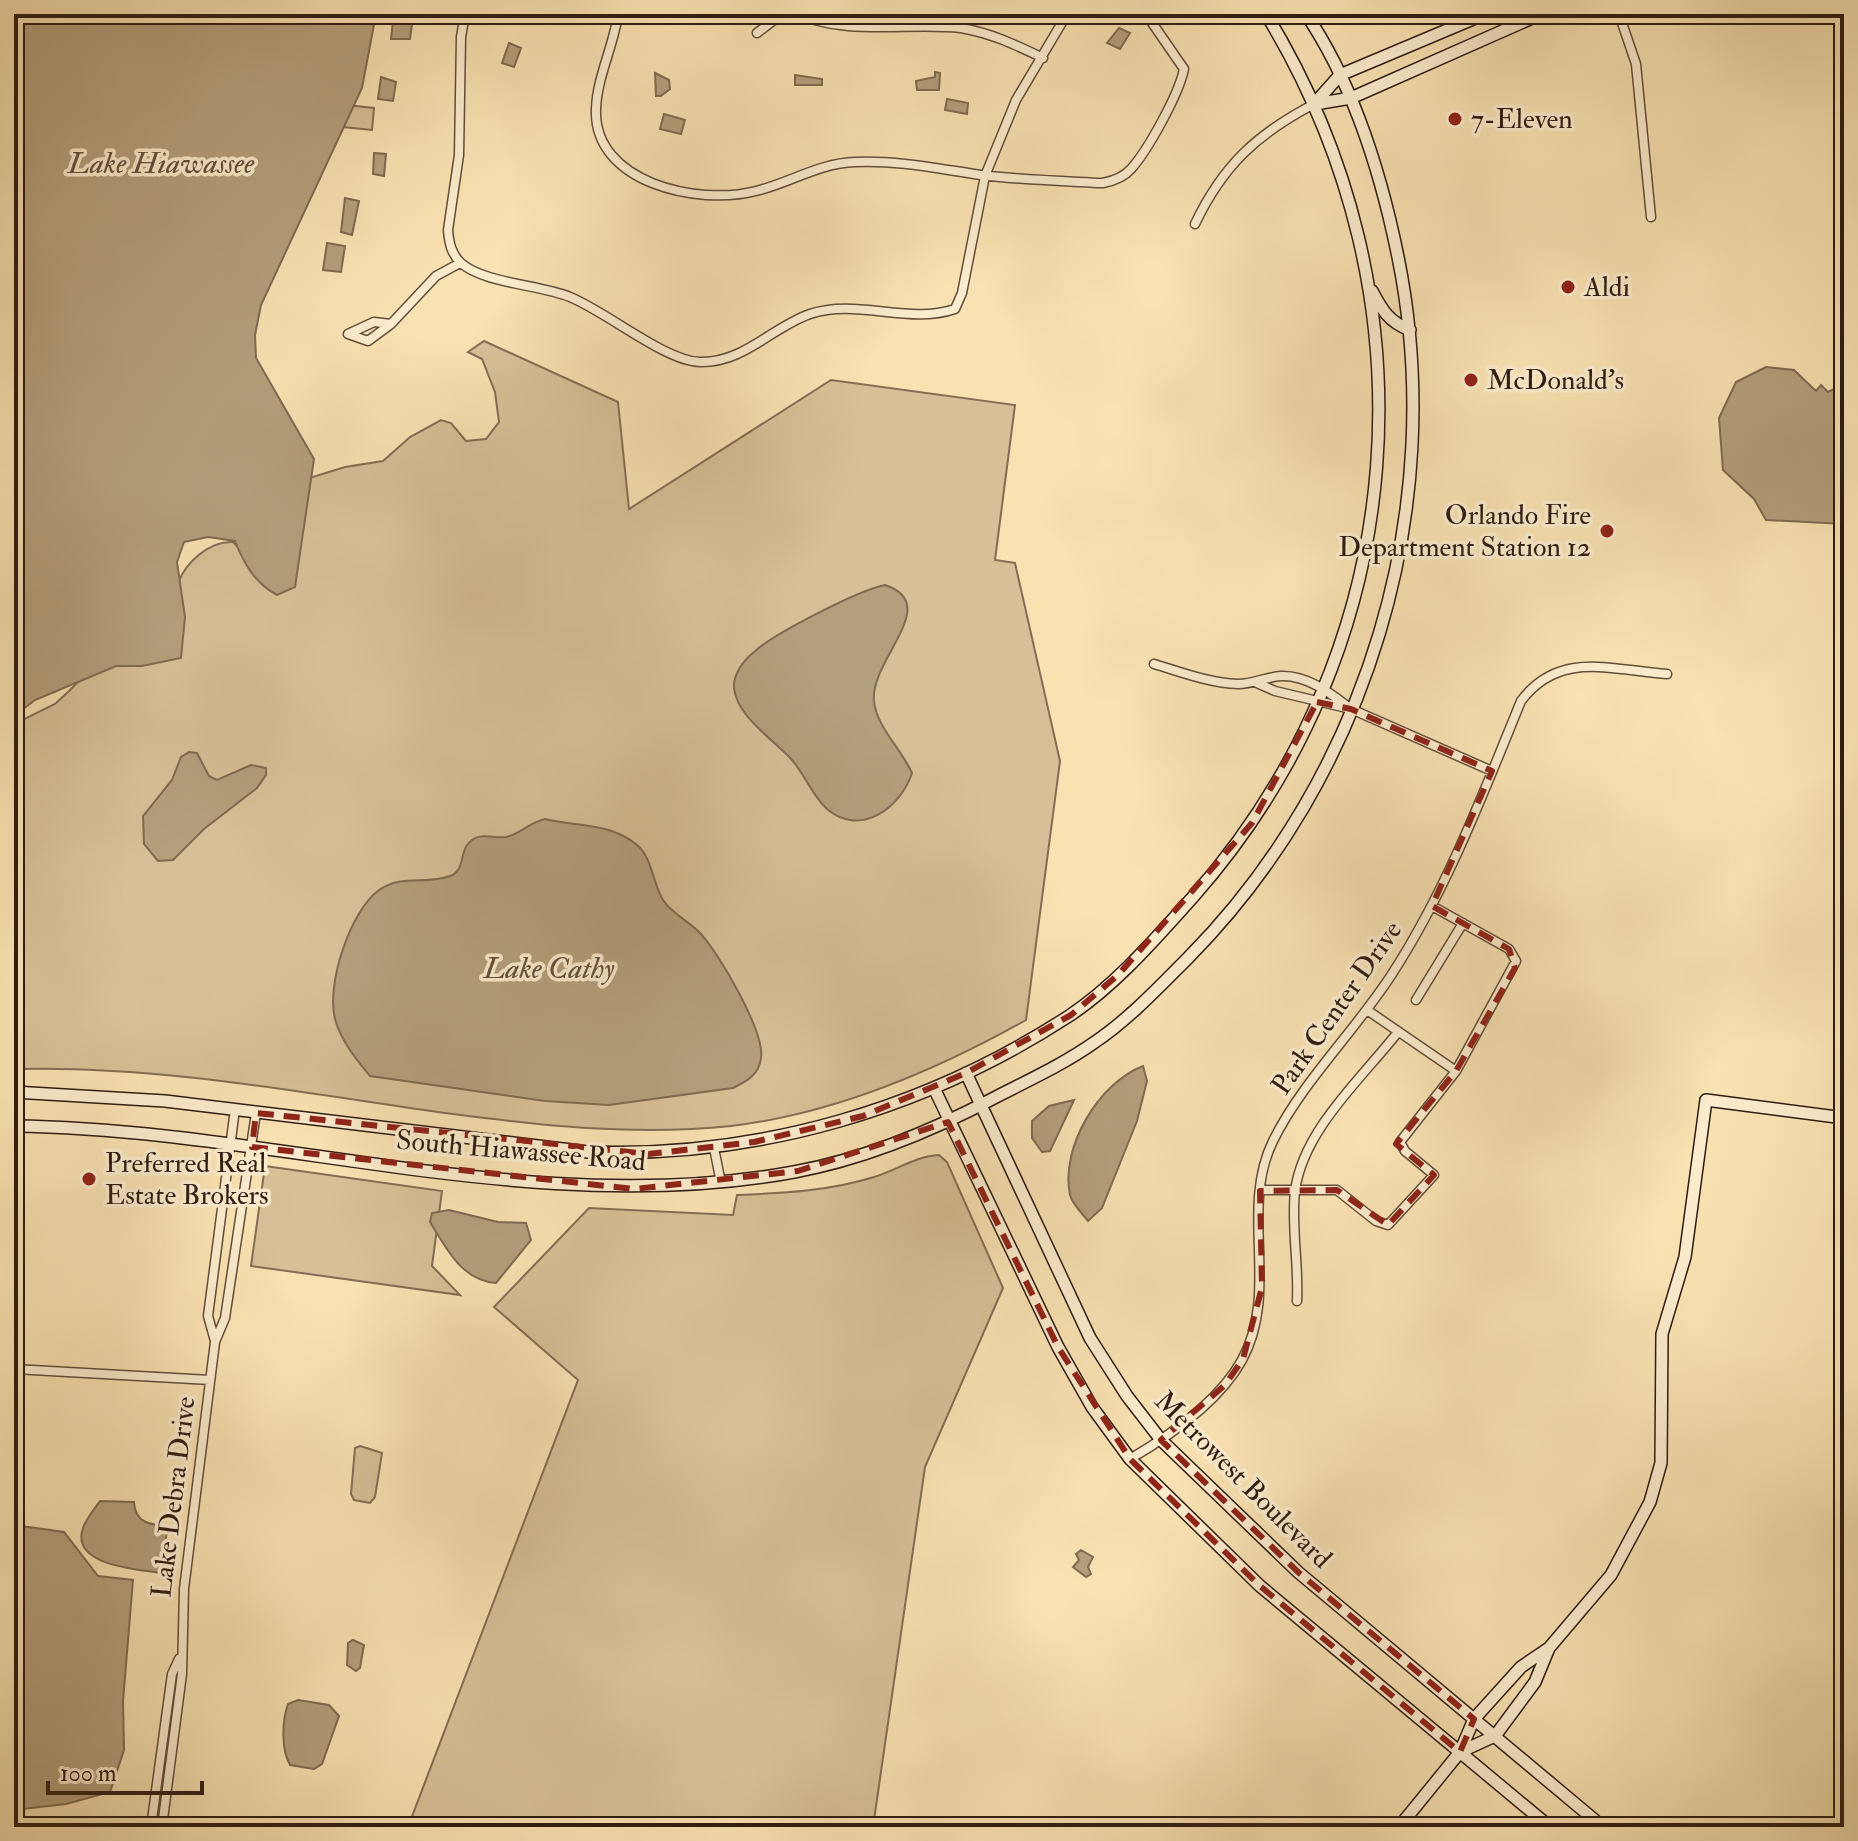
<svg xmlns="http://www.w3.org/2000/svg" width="1858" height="1841" viewBox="0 0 1858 1841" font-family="'IM FELL Double Pica',serif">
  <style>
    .green { fill: #d7c097; stroke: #836e55; stroke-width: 2 }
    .water { fill: #b49f7c; stroke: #7f6b52; stroke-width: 2 }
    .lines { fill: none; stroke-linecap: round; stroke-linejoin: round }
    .street-casing { stroke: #624e3b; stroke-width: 11 }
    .secondary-casing { stroke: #2f1c13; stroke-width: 14 }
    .street { stroke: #fbeccd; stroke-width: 8 }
    .secondary { stroke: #fbeccd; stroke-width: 11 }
    .marked { fill: none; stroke: #8f2418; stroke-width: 6; stroke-dasharray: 16 10; stroke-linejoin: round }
    .poi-dot { fill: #8f2418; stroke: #fbeccd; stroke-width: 3 }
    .labels { text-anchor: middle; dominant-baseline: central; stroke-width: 7; stroke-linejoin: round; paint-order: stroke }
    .poi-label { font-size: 28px; fill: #2f1c13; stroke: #fbeccd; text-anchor: start }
    .street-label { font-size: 28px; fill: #2f1c13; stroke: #fbeccd }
    .water-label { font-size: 30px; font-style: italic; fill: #64503d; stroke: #fbeccd }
  </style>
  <rect width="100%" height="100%" fill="#f9e2b2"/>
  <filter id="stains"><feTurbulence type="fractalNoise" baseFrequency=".0025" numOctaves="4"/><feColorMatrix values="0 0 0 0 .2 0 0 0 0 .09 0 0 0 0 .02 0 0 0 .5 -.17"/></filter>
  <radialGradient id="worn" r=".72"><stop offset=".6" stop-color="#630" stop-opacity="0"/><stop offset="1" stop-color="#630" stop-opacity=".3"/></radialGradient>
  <path class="green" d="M346,105L374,108L372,130L343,127Z
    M484,341L618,402L629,509L831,380L1015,405L995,560L1015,563L1060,761L1026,1020C937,1070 834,1114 731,1126C638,1136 546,1126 453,1114C308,1094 161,1065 14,1069V724L55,704L68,692L178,583C186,562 209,541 233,542L242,551L293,483L345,467L383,461L410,437L441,420L451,423L466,441L486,439L499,422L495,392L482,359L468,352Z
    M939,1155L947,1162L1003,1288L925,1467L873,1827H408L578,1380L494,1307L589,1208L733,1215L737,1195C783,1193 830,1191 874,1177C895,1171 916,1156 939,1155Z
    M265,1166L442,1191L432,1266L460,1295L251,1266Z
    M360,1446L382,1453L375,1497L370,1503L354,1500L351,1494L355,1448Z"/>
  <path class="water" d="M14,14H376L362,88L261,305L255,335L256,358L314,459L295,587L277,595C255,583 244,564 235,541L208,537L184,542L177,562L185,617L181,658L142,666H116L35,700L14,716Z
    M393,21L412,24L410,39H391Z
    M1119,28L1130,33L1120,49L1107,43Z
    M509,43L521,48L514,67L502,63Z
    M935,72L940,73L939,90H917L916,81L935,77Z
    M655,73L669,80L670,89L661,96H656Z
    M795,75L822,79V85H795Z
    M381,77L396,82L393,101L378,99Z
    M947,99L968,103L967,114L945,110Z
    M664,114L685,120L681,134L660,129Z
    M374,153L386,154L384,176L373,174Z
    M345,198L359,201L352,235L341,232Z
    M327,243L345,246L341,272L323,270Z
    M1766,367L1794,370L1816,391L1821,385L1828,392L1844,384V524L1766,520L1754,499L1723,470L1719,418L1736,382Z
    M885,585C943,604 870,659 874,701C876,726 902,750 912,773C901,807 861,838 827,809C812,796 805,774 791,759C774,740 737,717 734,688C733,674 744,660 754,652C773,634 859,590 885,585Z
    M189,752L197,753L209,776L217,780L251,765L266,768V775L257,788L204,829L173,860L158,861L144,844L143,816L172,780L181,757Z
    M545,819C577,827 609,822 637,845C652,857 653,884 663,900C672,914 689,921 700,933C719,953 765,1032 761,1058C759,1075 747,1081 733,1088L609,1105L545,1101L370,1076C356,1059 341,1041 335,1019C326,985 350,911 379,890C402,874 426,885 450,876C464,871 460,856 467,845C478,830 492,839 506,837C520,834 530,822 545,819Z
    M1143,1066L1147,1081L1137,1121L1102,1208L1088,1221C1082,1213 1072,1204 1070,1195C1060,1147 1099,1083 1143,1066Z
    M1074,1100L1050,1151L1042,1152L1032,1138V1121L1049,1106Z
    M449,1210L498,1222L526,1223L531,1240L496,1283C461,1280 447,1249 430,1222L432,1213Z
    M100,1501L134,1502C135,1523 150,1525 168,1526L160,1573C138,1569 70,1566 83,1528C86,1519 94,1509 100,1501Z
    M14,1525L64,1532L98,1576L133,1580L123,1701L124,1750L110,1792L66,1804L14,1810Z
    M1081,1550L1093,1557L1088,1567L1091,1574L1086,1577L1073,1567L1079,1560L1076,1554Z
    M353,1640L364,1645L360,1668L356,1671L347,1665L348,1643Z
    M298,1700L329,1705L339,1716L322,1764L314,1769L290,1765C281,1749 282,1721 288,1704Z"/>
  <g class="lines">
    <g class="street-casing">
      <path id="street" d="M465,14L461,37L459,155L448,230C449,242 451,254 461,263C483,283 541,285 570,297C607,312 665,361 700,362C744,363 772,327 810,314C857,298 908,325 955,309L962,293L985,176L1016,100L1067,14
        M618,14C614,45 597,77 596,109C593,183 698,206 756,191C789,183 820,163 855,162C898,160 939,169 981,175C1021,180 1062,181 1103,183C1113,181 1123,178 1131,169C1148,150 1179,94 1184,69L1146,14
        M800,14C842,36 914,22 961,28C991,33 1016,45 1043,58
        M1619,14L1636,64L1651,217
        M757,33L782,14
        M1195,224C1223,165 1257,134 1314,104
        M391,324L368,341L348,334L374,322L391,324L436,276L460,263
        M1154,664C1181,672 1209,683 1238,684C1253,684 1266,677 1281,676C1306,675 1329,692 1347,706
        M1257,683L1275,691L1351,709L1492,771
        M1432,906L1509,949L1516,961L1456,1071
        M1416,1000L1463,923
        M714,1148L721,1183
        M1260,1190H1337L1376,1221L1388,1225L1434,1175L1405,1151L1400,1142L1456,1071L1367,1010
        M1297,1301C1299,1263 1291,1228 1295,1191C1303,1130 1362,1078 1398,1032
        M215,1341L208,1316L235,1109
        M14,1369L210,1380
        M1130,1459C1171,1435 1219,1402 1242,1360C1280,1291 1239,1210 1273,1141C1302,1082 1356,1030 1392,974C1447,889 1483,794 1521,701C1559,650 1611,670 1667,674
        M151,1827L172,1674L179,1659
        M162,1827L182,1674L184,1589L215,1342L225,1318L256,1113"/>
    </g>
    <g class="secondary-casing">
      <path id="secondary" d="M1315,103L1340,75L1485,14
        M1315,104L1351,98L1541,14
        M1372,291C1382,310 1389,322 1410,330
        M966,1073L1090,1338L1127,1396L1161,1440L1298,1572L1603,1827
        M934,1088L1058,1347L1092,1407L1130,1459L1260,1586L1550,1827
        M14,1092L165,1101L588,1152C759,1158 926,1109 1069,1016C1116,985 1156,938 1193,897C1413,648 1438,296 1266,14
        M14,1126C274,1129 534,1220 794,1172C865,1159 932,1131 996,1097C1029,1080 1064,1064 1095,1042C1129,1019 1159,987 1188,958C1367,777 1449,508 1398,257C1381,173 1354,85 1306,14
        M1460,1752L1495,1736L1535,1682L1549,1648
        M1399,1827L1460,1752L1474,1719L1521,1667L1549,1648L1611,1575L1650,1502L1661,1463L1662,1334L1685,1257L1706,1100L1844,1118"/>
    </g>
    <use href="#street" class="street"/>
    <use href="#secondary" class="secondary"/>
  </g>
  <path class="marked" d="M1317,702L1351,709L1492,771L1432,906L1509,949L1515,968L1456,1071L1396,1144L1434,1175L1388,1225L1337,1190L1260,1191L1262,1287L1243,1359L1225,1385L1161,1440L1298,1572L1474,1719L1460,1752L1260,1586L1130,1459L1058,1347L948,1122L798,1171L634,1189L252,1147L256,1113L649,1154L754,1142L863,1116L966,1073L1071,1015L1118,975L1252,823Z"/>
  <g class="poi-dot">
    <circle cx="1455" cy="119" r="8"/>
    <circle cx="1568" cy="287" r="8"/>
    <circle cx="1471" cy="380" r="8"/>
    <circle cx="1607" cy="531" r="8"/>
    <circle cx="89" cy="1179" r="8"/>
  </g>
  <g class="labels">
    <g class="poi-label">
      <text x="1471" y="119">7-Eleven</text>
      <text x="1584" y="287">Aldi</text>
      <text x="1487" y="380">McDonald's</text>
      <text x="1591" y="515" text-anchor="end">Orlando Fire<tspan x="1591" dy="32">Department Station 12</tspan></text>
      <text x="105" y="1163">Preferred Real<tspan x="105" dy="32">Estate Brokers</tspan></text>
    </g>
    <g class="street-label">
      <text transform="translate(1337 1008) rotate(-55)">Park Center Drive</text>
      <text transform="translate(521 1151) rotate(5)">South Hiawassee Road</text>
      <text transform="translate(1243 1480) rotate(45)">Metrowest Boulevard</text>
      <text transform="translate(174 1497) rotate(-83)">Lake Debra Drive</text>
    </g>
    <g class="water-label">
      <text x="161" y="163">Lake Hiawassee</text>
      <text x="549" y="968">Lake Cathy</text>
    </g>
  </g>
  <rect width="1858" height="1841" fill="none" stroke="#f9e2b2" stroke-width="48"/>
  <rect x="16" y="16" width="1826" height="1809" fill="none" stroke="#2f1c13" stroke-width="4"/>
  <rect x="24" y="24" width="1810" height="1793" fill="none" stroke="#2f1c13" stroke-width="2"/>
  <path d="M48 1781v12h154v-12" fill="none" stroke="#2f1c13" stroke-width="4"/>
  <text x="60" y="1781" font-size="24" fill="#2f1c13" stroke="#fbeccd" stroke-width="6" paint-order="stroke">100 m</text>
  <rect width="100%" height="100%" filter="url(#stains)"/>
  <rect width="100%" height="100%" fill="url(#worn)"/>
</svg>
